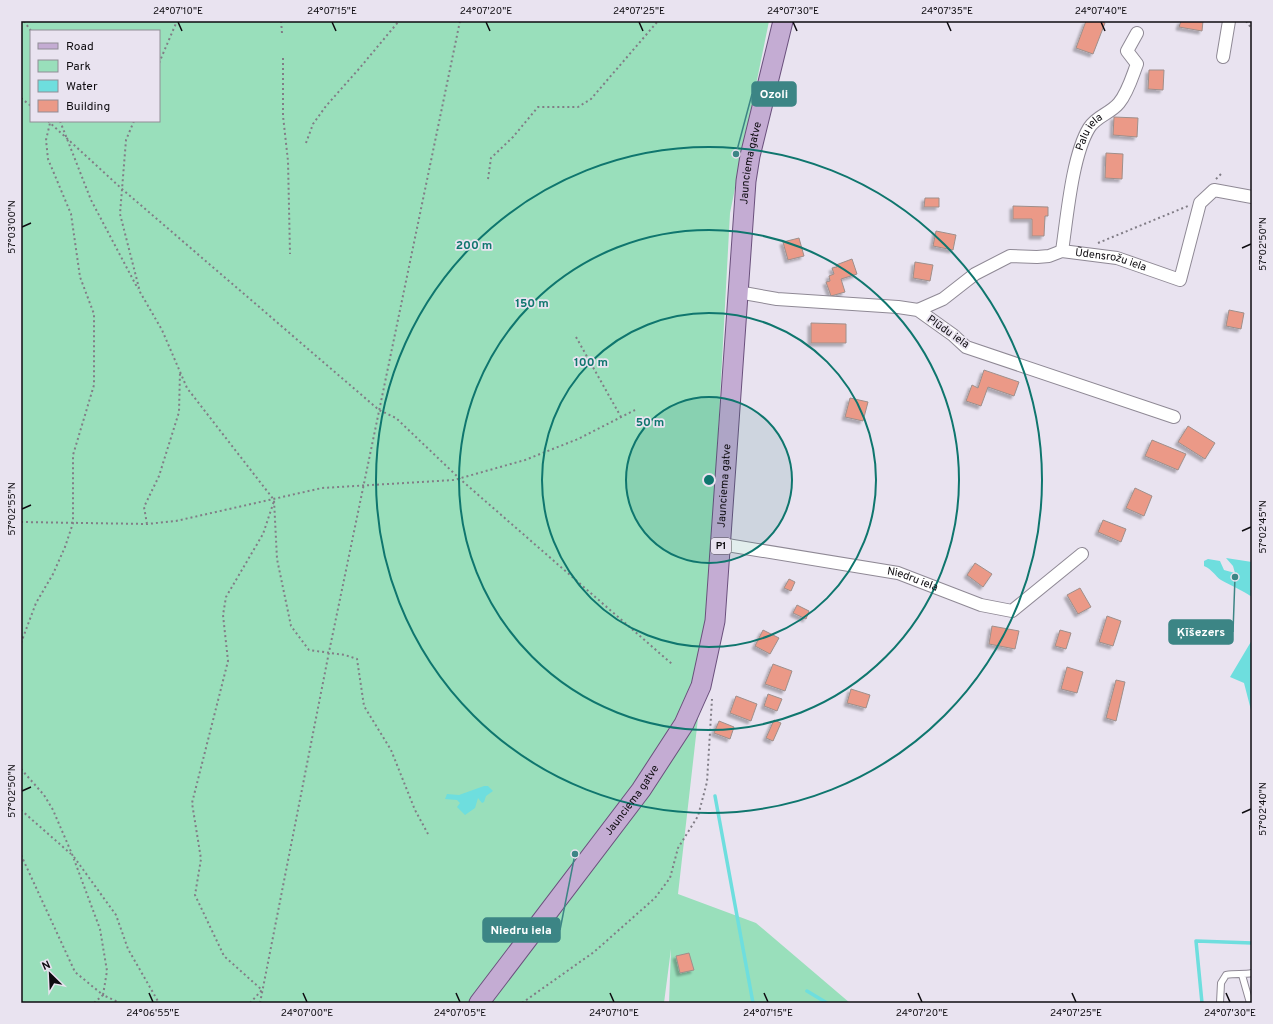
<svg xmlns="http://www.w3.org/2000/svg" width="1273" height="1024" viewBox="0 0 1273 1024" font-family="Overpass,sans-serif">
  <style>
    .green { fill: #99dfbb; fill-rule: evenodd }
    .water { fill: #6edede }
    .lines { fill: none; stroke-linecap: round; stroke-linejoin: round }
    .stream { stroke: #6edede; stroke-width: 3.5 }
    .building { fill: #eb9987; stroke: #9e8f8b; filter: url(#shadow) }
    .service-casing { stroke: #8f8995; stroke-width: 8 }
    .minor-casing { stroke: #8f8995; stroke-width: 14 }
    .primary-casing { stroke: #6a507c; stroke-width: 21 }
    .path { stroke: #817d86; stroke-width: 2; stroke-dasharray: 2 3; stroke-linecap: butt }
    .service { stroke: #fff; stroke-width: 6 }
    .minor { stroke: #fff; stroke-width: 12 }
    .primary { stroke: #c4acd3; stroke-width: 19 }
    .ticks { fill: none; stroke: #0e0c10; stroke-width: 1.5 }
    .ring { fill: none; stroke: #0f766e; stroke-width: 2 }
    .labels { text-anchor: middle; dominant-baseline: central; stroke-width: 3.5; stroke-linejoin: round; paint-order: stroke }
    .shield { fill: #e9e3f0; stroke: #504c53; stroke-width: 1 }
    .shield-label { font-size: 10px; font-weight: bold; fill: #0e0c10 }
    .street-label { font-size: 11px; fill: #0e0c10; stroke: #e9e3f0 }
    .centre { fill: #0f766e; stroke: #e9e3f0; stroke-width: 2 }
    .ring-label { font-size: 12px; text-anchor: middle; font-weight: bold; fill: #0f766e; stroke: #e9e3f0; stroke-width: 3.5; stroke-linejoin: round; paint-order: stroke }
    .leader { fill: none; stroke: #3c8585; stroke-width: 1.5 }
    .callout-dot { fill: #3c8585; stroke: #e9e3f0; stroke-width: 1.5 }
    .callout { fill: #3c8585; stroke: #3c8585; stroke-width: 1.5 }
    .callout-label { font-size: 12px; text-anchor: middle; font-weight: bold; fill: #fff }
    .neatline { fill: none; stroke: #0e0c10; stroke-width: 1.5 }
    .ticks-label { font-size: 10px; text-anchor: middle; fill: #0e0c10 }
  </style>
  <defs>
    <filter id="shadow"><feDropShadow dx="-3" dy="3" stdDeviation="1" flood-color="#0004"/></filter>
  </defs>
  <rect width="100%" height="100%" fill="#e9e3f0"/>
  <path class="green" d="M21,21H769L730,213L707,639L678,894L756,923L850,1003H669L671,949L664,1003H21ZM31,31H159V121H31Z"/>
  <path class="water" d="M1226,558L1252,562V597C1242,590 1232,586 1221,580C1215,576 1213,570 1204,566V561L1208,559L1220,561L1224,570L1235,573L1233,566Z
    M1252,640V714L1244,683L1230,677Z
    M484,786H488L493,791L486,796L484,802L482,803L478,798L475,808L465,815L457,807L460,803L457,800L445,799L447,794L459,795Z"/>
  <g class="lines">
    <path class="stream" d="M715,796L753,1003
      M807,991L827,1003
      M1202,1003L1196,941L1252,943"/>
  </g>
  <path class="building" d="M1086,21H1100L1105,23L1093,54L1076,48Z
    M1181,21H1203L1202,31L1179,27Z
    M1149,70H1164L1163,90L1148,89Z
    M1114,117L1138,118L1137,137L1113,135Z
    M1106,153L1123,154L1122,179L1105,178Z
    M925,198H939V207H924Z
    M1013,206L1048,207V216H1045L1044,236H1032V219H1013Z
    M936,231L956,235L953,250L933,246Z
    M799,238L804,256L788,260L783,242Z
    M852,259L857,274L841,279L845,292L831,296L826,282L830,281L829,276L834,274L832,268L837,267L836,265Z
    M915,262L933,265L930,281L913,278Z
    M1229,310L1244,313L1241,329L1226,326Z
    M811,323L846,324V343H811Z
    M984,370L1019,382L1014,396L988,387L981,406L966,401L972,385L978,388Z
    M850,398L868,402L863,421L845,417Z
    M1188,426L1215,443L1205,459L1178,442Z
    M1152,440L1186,454L1178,470L1145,456Z
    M1135,488L1152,496L1144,516L1126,508Z
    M1103,520L1126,529L1121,542L1098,532Z
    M975,563L992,574L983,587L967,575Z
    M789,579L795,582L791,591L784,588Z
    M1080,588L1091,607L1078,614L1067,595Z
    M797,605L809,611L806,619L793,613Z
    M1107,616L1121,621L1113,646L1099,642Z
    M992,626L1019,631L1015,649L989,644Z
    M763,630L779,638L770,654L755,646Z
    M1060,630L1071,633L1066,649L1055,646Z
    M773,664L792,671L785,691L765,684Z
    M1067,667L1083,672L1077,693L1061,689Z
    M1116,680L1125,682L1116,721L1106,718Z
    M851,689L870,695L866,708L847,703Z
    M768,694L782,699L777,711L764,706Z
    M736,696L757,704L751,721L730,713Z
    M774,720L781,723L773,741L766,738Z
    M719,721L734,727L730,739L714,733Z
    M689,953L694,970L680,973L676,956Z"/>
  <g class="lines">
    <g class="service-casing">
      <path id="service" d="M1242,975L1250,1003
        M1220,1003L1221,983L1226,975C1236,973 1243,975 1252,973"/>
    </g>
    <g class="minor-casing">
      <g id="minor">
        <path d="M1223,57L1229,21"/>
        <path id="s1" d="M1062,251C1067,218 1072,156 1089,128C1096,116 1110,114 1119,103C1128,92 1132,77 1137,64L1127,51L1137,33"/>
        <path d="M738,292L777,299L898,307L918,310L953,335L966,347L1174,417"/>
        <path id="s2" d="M918,310L943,299L975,274L1010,256L1037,257L1049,256L1062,251L1117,258L1180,280L1200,203L1214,190L1252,197"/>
        <path id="s3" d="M721,544L898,573L981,605L1012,611L1082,554"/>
      </g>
    </g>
    <g class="primary-casing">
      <g id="primary">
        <path id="s4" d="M479,1003L641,790L684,724L701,686L715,621L746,181L750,156L783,21"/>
      </g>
    </g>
    <path class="path" d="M24,21L31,31
      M281,21L282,33
      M1246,21L1252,29
      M283,58V116L288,161L290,254
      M159,63L177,21
      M21,98L31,106
      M48,121L122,189L379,410L396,418L460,479L672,664
      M60,121L91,200L138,289
      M134,121L126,140L120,214L140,292L162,330L187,388L274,500L277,559L291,626L309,650L345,655L357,659L364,706L391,750L415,810L428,834
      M306,143L313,124L326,106L358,70L399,21
      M488,179L491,158L513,137L538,107H578L591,99L658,21
      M1216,179L1223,172
      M1098,243L1188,206
      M576,337L621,417
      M21,522L147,524L176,521L322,488L454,480L525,460L578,439L635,410
      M147,524L144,507L159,476L179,412L180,372
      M21,643L36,603L53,574L65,547L73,523V455L94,385V314L80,277L71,214L48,159L46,140L50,123
      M21,769L44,795L53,810L72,854L100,929L107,971L103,995L120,1003
      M21,810L71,854
      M21,855L75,972L103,995L94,1003
      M74,857L116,915L128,949L159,1003
      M250,1003L262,990L224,956L195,895L201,859L192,803L228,661L223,615L226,597L263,534L274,501
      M260,1003L329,652L460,21
      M522,1003L594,952L655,898L670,878L678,848L698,816L707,782L712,699"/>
    <use href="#service" class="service"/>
    <use href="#minor" class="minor"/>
    <use href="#primary" class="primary"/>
  </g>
  <path class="ticks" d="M178,22L182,31M332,22L336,31M486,22L490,31M639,22L643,31M793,22L797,31M947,22L951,31M1101,22L1105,31M22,227L31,223M1242,248L1251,244M22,509L31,505M1242,531L1251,527M22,791L31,787M1242,813L1251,809M149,993L153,1002M303,993L307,1002M456,993L460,1002M610,993L614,1002M764,993L768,1002M918,993L922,1002M1072,993L1076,1002M1226,993L1230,1002"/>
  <circle cx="709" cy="480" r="83" fill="#0f766e" fill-opacity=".12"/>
  <g class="ring">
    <circle cx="709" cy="480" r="83"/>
    <circle cx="709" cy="480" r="167"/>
    <circle cx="709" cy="480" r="250"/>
    <circle cx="709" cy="480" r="333"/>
  </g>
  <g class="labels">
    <rect class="shield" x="711" y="538" width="20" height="16" rx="3"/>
    <g class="shield-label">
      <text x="721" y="546">P1</text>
    </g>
    <g class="street-label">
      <text stroke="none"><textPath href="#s1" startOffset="123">Palu iela</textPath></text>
      <text stroke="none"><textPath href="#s4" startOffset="914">Jaunciema gatve</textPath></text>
      <text stroke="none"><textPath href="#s2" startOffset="210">Ūdensrožu iela</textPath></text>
      <text transform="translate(948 332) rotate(35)">Plūdu iela</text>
      <text stroke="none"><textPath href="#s4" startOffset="590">Jaunciema gatve</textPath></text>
      <text stroke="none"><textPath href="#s3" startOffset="195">Niedru iela</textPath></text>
      <text stroke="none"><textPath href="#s4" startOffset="254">Jaunciema gatve</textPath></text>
    </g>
  </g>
  <circle cx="709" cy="480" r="6" class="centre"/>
  <g class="ring-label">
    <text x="474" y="249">200 m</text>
    <text x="532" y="307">150 m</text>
    <text x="591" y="366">100 m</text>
    <text x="650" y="426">50 m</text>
  </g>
  <path class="leader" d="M736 154L752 94M1235 577L1233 632M575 854L560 930"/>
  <g class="callout-dot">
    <circle cx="736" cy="154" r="4"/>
    <circle cx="1235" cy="577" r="4"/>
    <circle cx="575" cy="854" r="4"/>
  </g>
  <g class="callout">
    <rect x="752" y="82" width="44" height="24" rx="4"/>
    <rect x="1169" y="620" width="64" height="24" rx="4"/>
    <rect x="483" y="918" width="77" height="24" rx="4"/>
  </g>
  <g class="callout-label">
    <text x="774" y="98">Ozoli</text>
    <text x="1201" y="636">Ķīšezers</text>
    <text x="521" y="934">Niedru iela</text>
  </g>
  <rect width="1273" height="1024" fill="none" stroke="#e9e3f0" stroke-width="44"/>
  <rect x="30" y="30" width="130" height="92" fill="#e9e3f0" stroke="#918d96"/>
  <rect x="38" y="43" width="20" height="6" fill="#c4acd3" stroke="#918d96"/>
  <text x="66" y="50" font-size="12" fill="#0e0c10">Road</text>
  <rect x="38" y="60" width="20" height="12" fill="#99dfbb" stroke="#918d96"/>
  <text x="66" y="70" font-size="12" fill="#0e0c10">Park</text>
  <rect x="38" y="80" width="20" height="12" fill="#6edede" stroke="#918d96"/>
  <text x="66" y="90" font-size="12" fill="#0e0c10">Water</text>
  <rect x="38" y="100" width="20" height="12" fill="#eb9987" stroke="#918d96"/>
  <text x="66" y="110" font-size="12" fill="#0e0c10">Building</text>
  <g transform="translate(50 974) rotate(336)" stroke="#e9e3f0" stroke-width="3" paint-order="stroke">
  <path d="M0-3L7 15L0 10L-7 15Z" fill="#0e0c10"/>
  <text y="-6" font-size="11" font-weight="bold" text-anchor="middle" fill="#0e0c10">N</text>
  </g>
  <rect x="22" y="22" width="1229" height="980" class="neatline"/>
  <g class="ticks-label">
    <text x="178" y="14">24°07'10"E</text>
    <text x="332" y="14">24°07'15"E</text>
    <text x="486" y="14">24°07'20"E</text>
    <text x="639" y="14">24°07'25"E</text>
    <text x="793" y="14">24°07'30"E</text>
    <text x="947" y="14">24°07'35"E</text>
    <text x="1101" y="14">24°07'40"E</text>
    <text transform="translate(11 227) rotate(-90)" y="4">57°03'00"N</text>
    <text transform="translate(1262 244) rotate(-90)" y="4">57°02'50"N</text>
    <text transform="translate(11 509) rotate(-90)" y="4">57°02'55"N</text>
    <text transform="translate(1262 527) rotate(-90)" y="4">57°02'45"N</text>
    <text transform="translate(11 791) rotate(-90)" y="4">57°02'50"N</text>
    <text transform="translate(1262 809) rotate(-90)" y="4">57°02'40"N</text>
    <text x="153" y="1016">24°06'55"E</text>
    <text x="307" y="1016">24°07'00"E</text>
    <text x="460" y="1016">24°07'05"E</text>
    <text x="614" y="1016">24°07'10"E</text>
    <text x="768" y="1016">24°07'15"E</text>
    <text x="922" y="1016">24°07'20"E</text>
    <text x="1076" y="1016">24°07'25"E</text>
    <text x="1230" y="1016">24°07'30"E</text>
  </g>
</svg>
